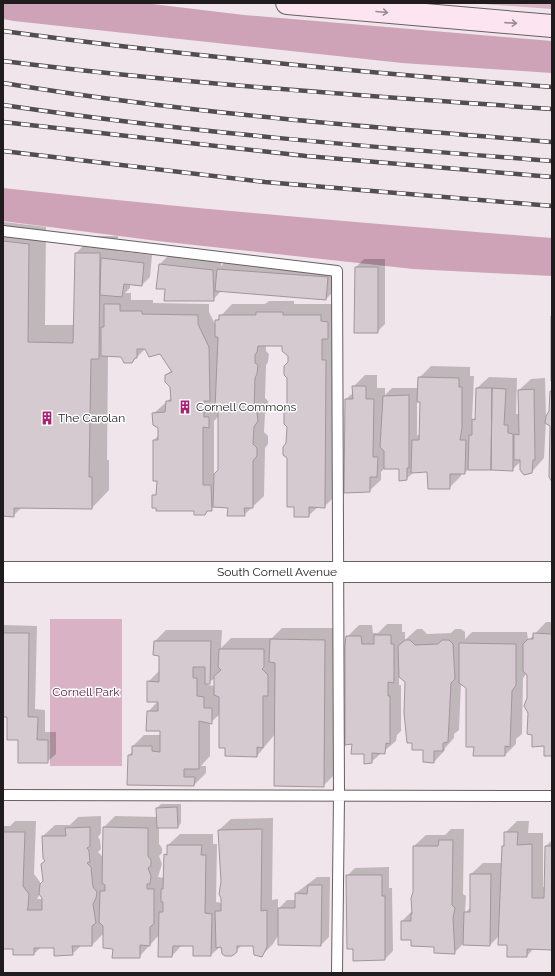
<svg xmlns="http://www.w3.org/2000/svg" width="555" height="976" viewBox="0 0 555 976" font-family="Raleway,sans-serif">
  <style>
    .green { fill: #d9b2c5 }
    .forest { fill: #cea3b8 }
    .shadow { fill: #0003; fill-rule: evenodd }
    .building { fill: #d4cacf; stroke: #a0969b }
    .lines { fill: none; stroke-linecap: round; stroke-linejoin: round }
    .lane-casing { stroke: #685f63; stroke-width: 12 }
    .street-casing { stroke: #685f63; stroke-width: 22 }
    .secondary-casing { stroke: #685f63; stroke-width: 24 }
    .lane { stroke: #fff; stroke-width: 10 }
    .street { stroke: #fff; stroke-width: 20 }
    .secondary { stroke: #fce5f1; stroke-width: 22 }
    .rail-casing { stroke: #534d50; stroke-width: 4.5 }
    .rail { stroke: #fff; stroke-width: 3; stroke-dasharray: 9; stroke-linecap: butt }
    .oneway { stroke: #998b92 }
    .labels { text-anchor: middle; dominant-baseline: central; stroke-width: 3; stroke-linejoin: round; paint-order: stroke }
    .poi-label { font-size: 12px; fill: #201c1e; stroke: #fff; text-anchor: start }
    .street-label { font-size: 12px; fill: #201c1e; stroke: #fff }
    .park-label { font-size: 12px; fill: #572240; stroke: #fff }
  </style>
  <rect width="100%" height="100%" fill="#f0e5ea"/>
  <path class="green" d="M469,3H552V9Z
    M50,619H122V766H50Z"/>
  <path class="forest" d="M3,3H144L244,15L552,41V73L402,63L14,21L3,19Z
    M3,188C186,208 369,224 552,238V276L413,269L158,241L3,221Z"/>
  <path class="shadow" d="M4,222L46,227L45,325H75L76,253L93,236H118L117,251L152,255L150,277L142,285L130,284V288L125,293H131V300H153V303L209,304V312L216,326V321L232,304H265L269,301H294V304H332L336,495L324,507H318L308,516L287,444L288,427L285,413L288,410L289,356L283,346L266,345V351L269,354L268,362L266,365L265,398L268,401L269,409L265,414L264,432L268,436V444L265,448L264,496L244,515L229,507L215,506L204,514L153,496L158,492L154,440L159,435V427L154,413L172,397L171,386L166,375L172,370L161,353L146,348L132,362L121,356H108L107,460H109V490L92,508L22,507L13,516L3,507V223ZM219,416V470L214,475V421Z
    M168,256L221,262V266L226,261L335,270L334,291L326,299L221,291L213,300L166,288L160,264Z
    M364,259H385V324L377,332L356,267Z
    M431,366L470,367V376H474L472,421L476,417L477,388L489,377L517,378L516,414H520L519,390L531,379L545,378L546,418L550,412L552,390V480L551,426L546,421L544,458L530,474H525L521,461L512,470L469,469L464,473H461V476L449,488L428,471L414,472L406,479L400,468H385L381,472V480L369,491L346,399L354,392L353,387L365,375H377V388H385V395L392,388H417V394H418L419,378ZM417,401H421L420,433L417,436Z
    M546,622H552V755L545,745L533,734L529,713L527,673L523,678L522,734L516,739V744L505,755L475,746L467,687L461,683L459,730L454,734V738L445,748V750L434,762L424,749L406,682L399,676V685H401V731L397,735L396,741L371,762L365,753L347,637L359,625H372L373,633H378L387,624H402V632H405V640L417,629H422L427,634L451,633L455,629H461L465,632V639L472,632H527L528,641Z
    M3,625L37,626L35,709L45,710V732H56V754L47,762L19,739L8,716H3Z
    M282,628H336L335,774L323,786L275,734L257,756L226,747L220,714L210,723V756L201,766H206V773L194,785L129,755L133,751V746L144,735H161V730L148,712L158,701L148,682L160,670V655L155,641L166,630H222L221,648L231,638H272ZM215,678V686L208,685V683Z
    M161,804H181V823L178,827H159V844L162,848V853L159,856L162,864L158,877L165,878V855L168,852V845L180,834H213V844H217L216,902L222,903L219,830L231,819L273,818L272,900L278,899V909L287,900H296V893L317,877H330L329,937L321,945L279,934L273,944L261,956H258L254,955V945H242L232,955L222,946L220,947L211,955L194,945H182L172,956L159,935L139,957L114,948L104,933L92,945H82L72,954L55,947H41L34,954L14,948H3V826H10L15,821H36L34,874L40,882V886L44,881L46,861L43,836L55,825H70L78,817L101,816V833L98,837L100,840L101,849L98,852L103,857L104,827L115,816L158,817L157,808ZM40,894L43,899H37Z
    M517,821H529L528,833H543V887H545L546,846L552,840V949L534,948L527,956L500,935L490,945L463,944L454,953L412,939L402,921L413,910L414,846L426,835H445L451,829H464L463,894L466,896L465,913L471,907V874L483,863H502L505,833Z
    M389,867V888H392L393,951L385,959L347,876L355,868Z"/>
  <path class="building" d="M3,241L29,244L28,342L73,343L75,253H100L99,359H91L89,477H92V509L14,508V517L3,516Z
    M101,258L144,263L142,286L124,284L122,297L100,295Z
    M159,264L213,270L214,301H164L165,289H156Z
    M355,267H378V333H354Z
    M217,269L328,277L326,300L215,291Z
    M104,304H120V311H142V314L198,315V324L209,347L210,401H204V417H209V428L203,427V485H211L212,511H207L205,515H194V511H156V508H152V495H156L157,481H153V440H158V428L153,425L152,413L165,412L166,401H171L170,387L165,382V375L172,372L160,354L149,357L145,349H137V358H135L132,363H124L121,357L101,356V327H104Z
    M256,312H283V315H321V321L328,322V339H322V360H326L325,508L309,507V517H294V507H287V458L283,455V447L286,443L287,427L284,424V413L287,411V378L284,375V366L288,362V356L282,351V346H258L257,352L255,355V363L258,365L257,374L255,378L254,410L257,413L258,421L254,427L253,444L257,448V456L253,461V508H244L245,516H227L228,508L213,507L214,474L218,470V411L215,408L218,337H215V320H219V315H256Z
    M551,316H552V381H551Z
    M418,377L459,378V387H462V428L460,440H466L465,474H450V489H428L427,472L411,473L412,440H419L420,402H417Z
    M352,386H366V399H374L373,457H378L377,477H370V492L344,493L345,399H353Z
    M476,388H492L491,470H468L469,435H472V419L475,420Z
    M492,388L506,389L504,425H508V433L513,434V471L491,470Z
    M534,389L535,460H533L532,473L524,475L520,470V460H514V434L519,435L518,390Z
    M550,391H552V482L549,477L550,426L545,423L546,416L549,411Z
    M409,395V468H407V480L399,481V469H384V451L380,447L383,396Z
    M3,633H29L28,717H38L37,740H48V763H18V740H7V717H3Z
    M533,633L552,634V756H544V746L532,747V735L527,734L528,713L524,706L527,698V675L523,671V644L528,639H533Z
    M374,635H391V644H394V683L388,682V696H390V744L386,743L385,754L372,753V763L364,764V754H351L352,744L345,745V645L346,636H361L362,644H374Z
    M270,639L325,640L324,787L274,786L275,663L269,662Z
    M405,640H410L415,645L438,644L442,640H449L453,644L455,679L451,683L448,742L443,743V751H434V763L423,762V750H412V743H407L404,713L405,682L399,677L398,646Z
    M154,641H211L210,684H205V667H193V678H197V696L204,697V708H212V724L199,721V769H184V777H195L194,786L127,785L128,755H132V746H152V751L160,752V731H146L147,711H158V702H147V681L159,682V656L153,655Z
    M459,643L516,644V685L512,691L510,747L505,746V756H473L474,747H466V688L459,683Z
    M219,649H264V667L262,669L268,675V696H263V748L257,747V757L225,756V748H219V697L214,695V676L221,670L218,667Z
    M177,807L178,828H157L156,808Z
    M90,827V846L87,848L89,851L90,862L87,863L91,867L93,887L97,892L96,898L93,904L96,923L92,926V946H72L73,955L54,956V948H34V955H13V949H3V832H25L23,886L29,894L28,908L27,910H42V898L39,894L40,884L43,881L41,864L45,861L43,858L42,836H66L65,828Z
    M103,827L148,828V856L151,860V866L148,868L151,876L150,884H147V889H154V924L150,927V946L140,945V958H112L113,949L103,948V926L99,922L100,891H105V885L102,883Z
    M262,829L261,911L267,910V947L262,957L254,955L253,946H237V952L232,956H225L222,954L221,947L216,948L215,911H221V898L219,894L221,882L218,830Z
    M504,832H518L517,845L532,844V898H544L545,846H552V950L527,949V957H507V945H498L502,846H504Z
    M439,840H453L452,905L455,908L453,918L455,954L434,953V947L411,946V940H401V921H411V914H412L411,898L413,892V846H438Z
    M167,845H202L201,855H206L205,913L212,914L211,956H193V946H173L172,957H158L159,912H163V902H161V889H163L164,854L167,855Z
    M470,874H491L490,946L463,945L464,912H470Z
    M346,875H382V896H385V960L353,961V949H347Z
    M308,885H322L321,946L278,945V908H295V893L307,894Z"/>
  <g class="lines">
    <g class="lane-casing">
      <path id="lane" d="M3,231L337,271L339,796L337,973
        M3,795L552,796"/>
    </g>
    <g class="street-casing">
      <path id="street" d="M3,572H552"/>
    </g>
    <g class="secondary-casing">
      <path id="secondary" d="M287,3L552,26"/>
    </g>
    <use href="#lane" class="lane"/>
    <use href="#street" class="street"/>
    <use href="#secondary" class="secondary"/>
    <g class="rail-casing">
      <path id="rail" d="M3,31C185,56 368,73 552,87
        M3,61C185,84 369,96 552,109
        M3,83C184,113 369,127 552,142
        M3,105C185,132 369,147 552,161
        M3,122L306,156L552,177
        M3,151L265,182L552,206"/>
    </g>
    <use href="#rail" class="rail"/>
  </g>
  <defs><path id="oneway-shaft" d="M-6 0H5M1.5-3L5.5 0L1.5 3" fill="none" stroke-width="1.6" stroke-linecap="round" stroke-linejoin="round"/></defs>
  <g class="oneway">
    <use href="#oneway-shaft" transform="translate(382 12) rotate(5)"/>
    <use href="#oneway-shaft" transform="translate(511 23) rotate(4)"/>
  </g>
  <defs>
    <g id="building-bare" transform="scale(1.08)"><path d="M-4-6H4V6H1V3H-1V6H-4ZM-2.5-4.3h1.7v1.8h-1.7ZM.8-4.3h1.7v1.8H.8ZM-2.5-1h1.7V.8h-1.7ZM.8-1h1.7V.8H.8Z" fill="#a52575" stroke="#fff" stroke-width="2.5" paint-order="stroke"/></g>
  </defs>
  <g fill-rule="evenodd">
    <use href="#building-bare" x="185" y="407"/>
    <use href="#building-bare" x="47" y="418"/>
  </g>
  <g class="labels">
    <g class="poi-label">
      <text x="196" y="407">Cornell Commons</text>
      <text x="58" y="418">The Carolan</text>
    </g>
    <g class="street-label">
      <text x="277" y="572">South Cornell Avenue</text>
    </g>
    <g class="park-label">
      <text x="86" y="692">Cornell Park</text>
    </g>
  </g>
  <rect width="555" height="976" fill="none" stroke="#201c1e" stroke-width="8"/>
</svg>
